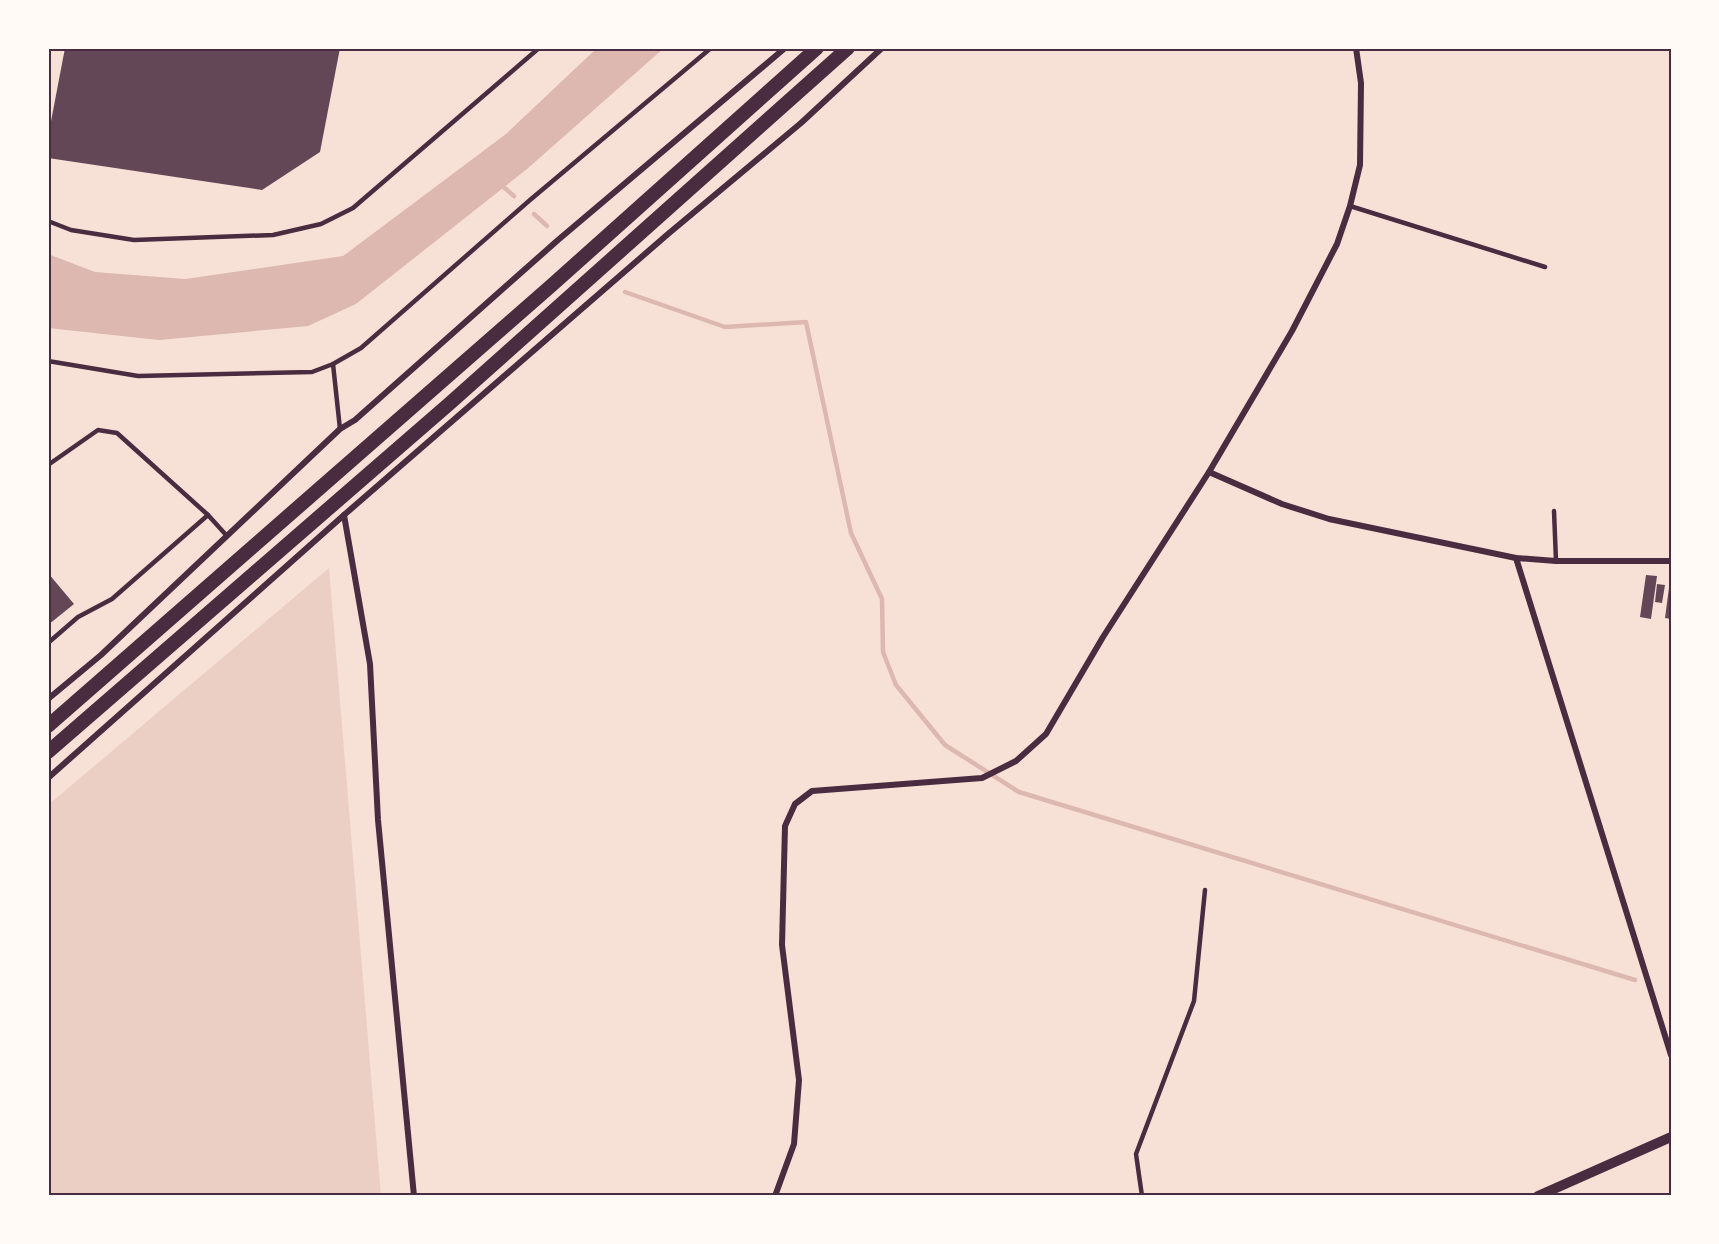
<svg xmlns="http://www.w3.org/2000/svg" width="1719" height="1244" font-family="'Libre Baskerville',serif">
<style>
.green{fill:#ebcfc5}
.water{fill:#dcb8b0}
.lines{fill:none;stroke-linecap:round;stroke-linejoin:round}
.stream{stroke:#dcb8b0;stroke-width:4.5}
.building{fill:#644757}
.service{stroke:#4a2c40;stroke-width:4.5}
.minor{stroke:#4a2c40;stroke-width:6}
.tertiary{stroke:#4a2c40;stroke-width:10}
.trunk{stroke:#4a2c40;stroke-width:14}
.neatline{fill:none;stroke:#4a2c40;stroke-width:2}
</style>
<rect width="100%" height="100%" fill="#f7e1d7"/>
<polygon class="green" points="329,568 381,1196 48,1196 48,805"/>
<polygon class="water" points="597,48 664,48 527,169 356,304 308,326 159,340 48,328 48,254 95,272 185,279 343,256 506,134"/>
<g class="lines">
<g class="stream">
<polyline points="500,184 514,196"/>
<polyline points="534,214 547,226"/>
<polyline points="625,292 725,327 806,322 851,533 882,599 883,652 896,685 945,745 1019,792 1635,980"/>
</g>
</g>
<g class="building">
<polygon points="65,48 340,48 320,152 262,190 48,158 48,137"/>
<polygon points="48,573 74,604 48,625"/>
<polygon points="1646,575 1657,576 1651,619 1640,617"/>
<polygon points="1670,580 1671,581 1671,619 1665,618"/>
<polygon points="1657,584 1665,585 1662,603 1655,602"/>
</g>
<g class="lines">
<g class="service">
<polyline points="1350,206 1545,267"/>
<polyline points="48,221 71,230 134,240 273,235 321,224 353,208 539,48"/>
<polyline points="48,361 138,376 312,372 333,364 361,348 530,200 711,48"/>
<polyline points="333,364 340,429"/>
<polyline points="48,465 98,430 117,433 208,515 227,536"/>
<polyline points="1554,511 1556,561"/>
<polyline points="48,643 78,617 112,599 208,515"/>
<polyline points="1142,1196 1136,1154 1194,1001 1205,890"/>
</g>
<g class="minor">
<polyline points="1209,472 1282,504 1329,519 1516,558 1556,561 1671,561"/>
<polyline points="344,515 370,664 378,820 414,1196"/>
<polyline points="1516,558 1671,1055"/>
<polyline points="48,699 101,655 340,429 355,420 558,240 785,48"/>
<polyline points="48,778 344,515 668,234 801,123 882,48"/>
<polyline points="775,1196 794,1144 799,1080 782,945 785,826 795,804 812,791 982,778 1016,761 1046,734 1103,637 1209,472 1292,331 1337,244 1350,206 1360,165 1361,83 1356,48"/>
</g>
<polyline class="tertiary" points="1538,1196 1671,1137"/>
<g class="trunk">
<polyline points="48,726 552,285 817,48"/>
<polyline points="48,752 449,404 848,48"/>
</g>
</g>
<rect width="1719" height="1244" fill="none" stroke="#fffaf5" stroke-width="99"/>
<rect x="50" y="50" width="1620" height="1144" class="neatline"/>
</svg>
